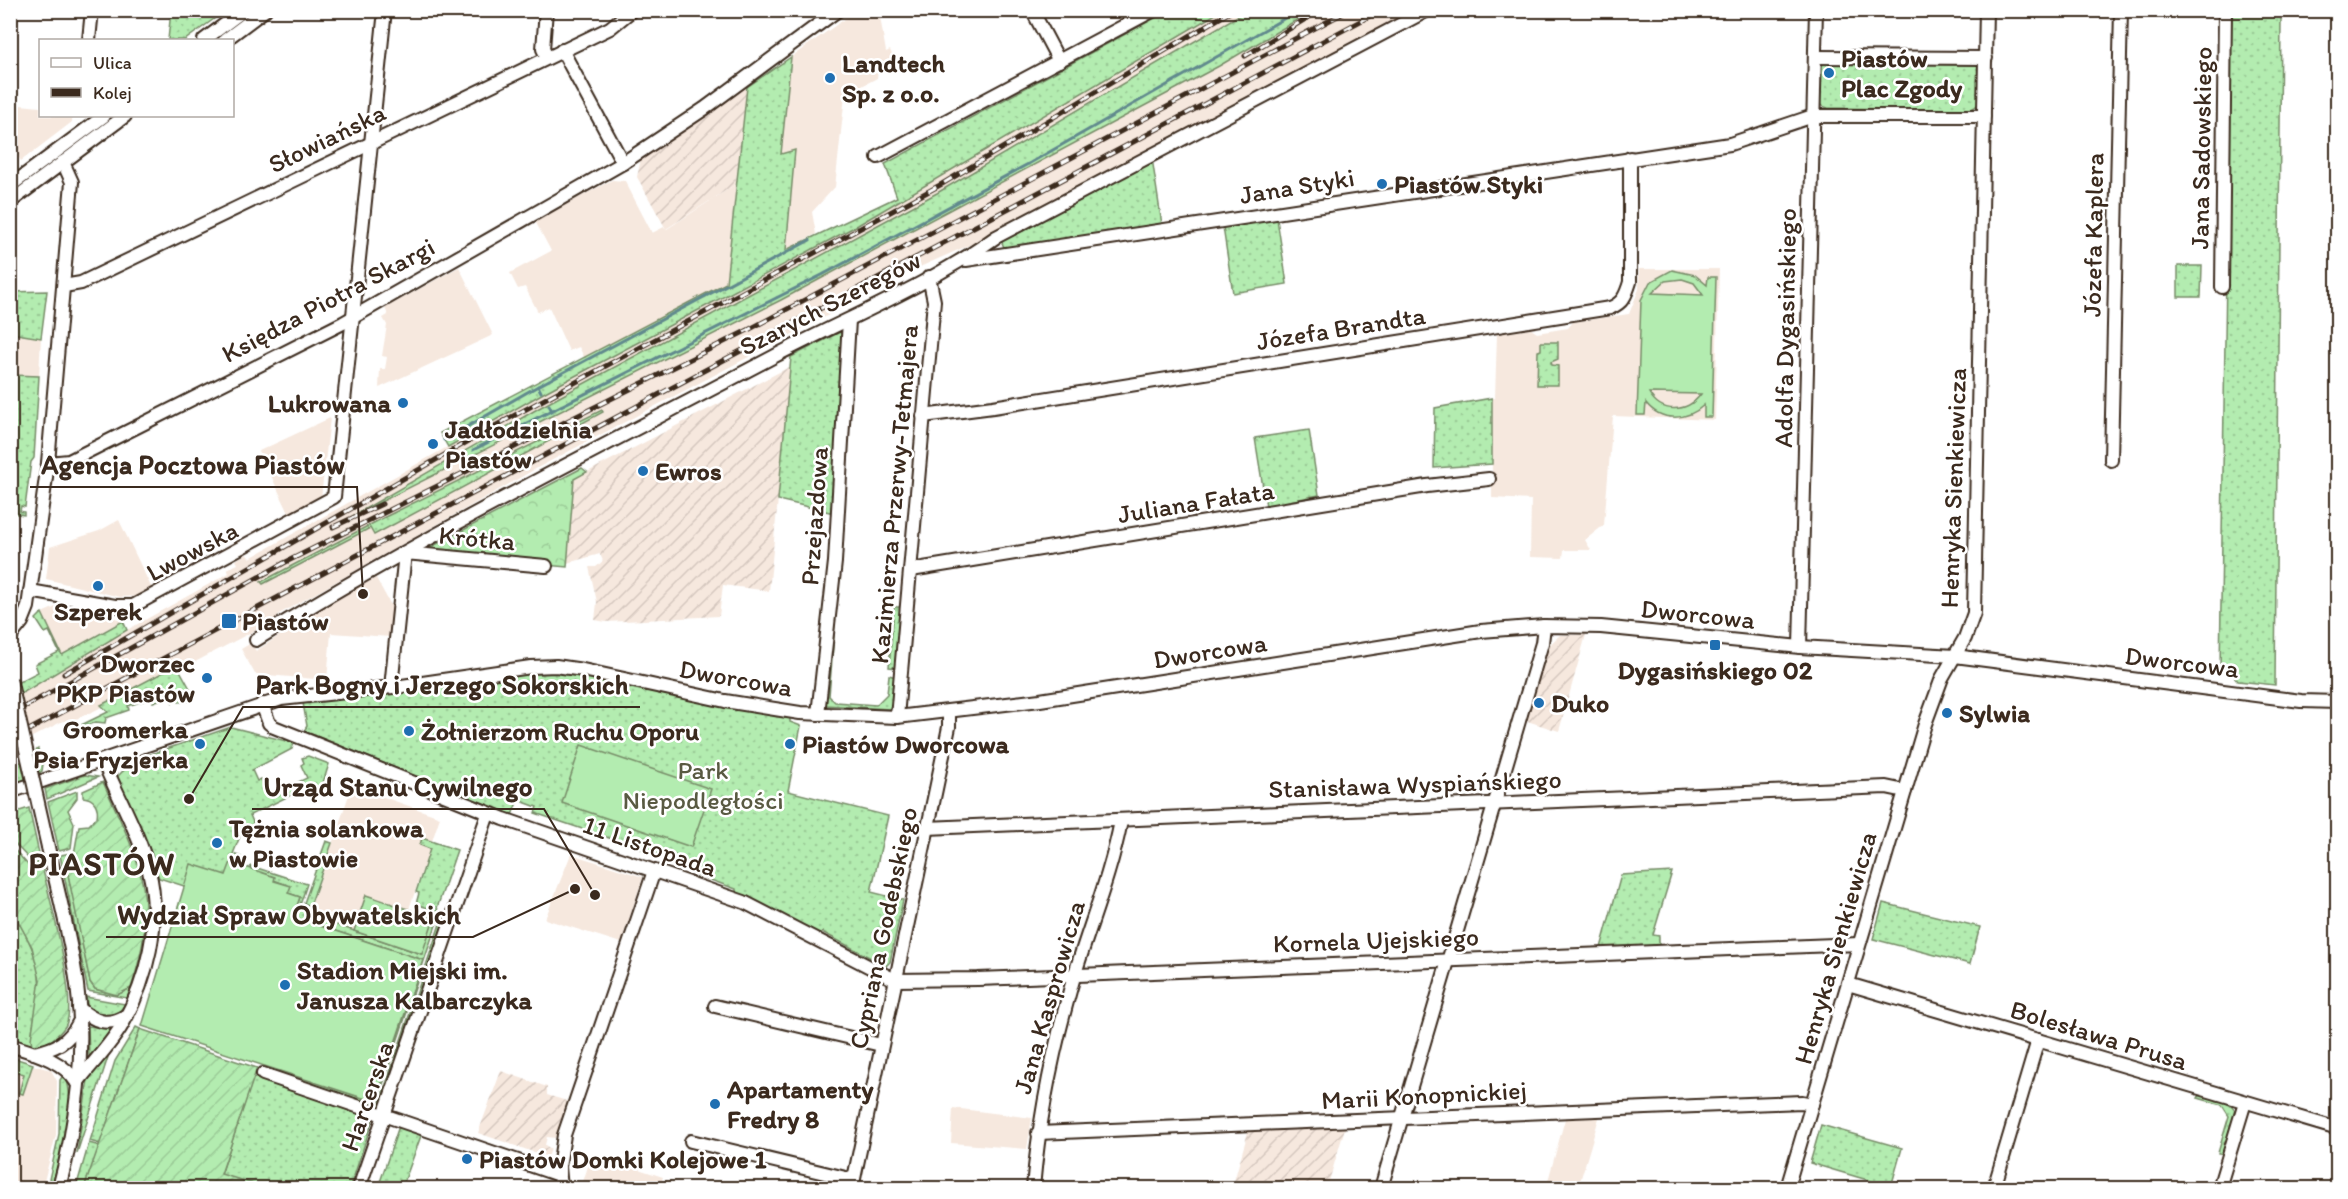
<svg xmlns="http://www.w3.org/2000/svg" width="2348" height="1199" font-family="Itim,sans-serif">
<style>
.built{fill:#f6e8de}
.industrial{fill:url(#industrial-furrows)}
.grass{fill:url(#grass-dots);stroke:#778b67;stroke-width:1.5}
.forest{fill:url(#forest-crowns);stroke:#778b67;stroke-width:1.5}
.garden{fill:url(#garden-furrows);stroke:#778b67;stroke-width:1.5}
.pitch{fill:#b3ecb0;stroke:#778b67;stroke-width:1.5;fill-rule:evenodd}
.lines{fill:none;stroke-linecap:round;stroke-linejoin:round}
.stream{stroke:#61898d;stroke-width:3}
.minor-casing{stroke:#3b2a1e;stroke-width:16}
.minor{stroke:#fff;stroke-width:12}
.rail-casing{stroke:#3b2a1e;stroke-width:5}
.rail{stroke:#fff;stroke-width:3;stroke-dasharray:9;stroke-linecap:butt}
.minor-bridge-casing{stroke:#3b2a1e;stroke-width:16;stroke-linecap:butt}
.minor-bridge{stroke:#fff;stroke-width:12}
.poi-dot{fill:#1f6fb2;stroke:#fff;stroke-width:2}
.labels{text-anchor:middle;dominant-baseline:central;stroke-width:5;stroke-linejoin:round;paint-order:stroke}
.poi-label{font-size:26px;font-weight:bold;fill:#3b2a1e;stroke:#fff;text-anchor:start}
.street-label{font-size:26px;fill:#3b2a1e;stroke:#fff}
.park-label{font-size:26px;fill:#595a42;stroke:#fff}
.district-label{font-size:32px;font-weight:bold;letter-spacing:1.5px;fill:#3b2a1e;stroke:#fff}
.leader{fill:none;stroke:#3b2a1e;stroke-width:2}
.callout-dot{fill:#3b2a1e;stroke:#fff;stroke-width:2}
.callout-label{font-size:27px;text-anchor:middle;font-weight:bold;fill:#3b2a1e;stroke:#fff;stroke-width:5;stroke-linejoin:round;paint-order:stroke}
</style>
<defs>
<pattern id="industrial-furrows" width="10" height="10" patternUnits="userSpaceOnUse" patternTransform="scale(1.5)"><rect width="10" height="10" fill="#f6e8de"/><path d="M-1 1l2-2M0 10L10 0M9 11l2-2" fill="none" stroke="#d4c7be"/></pattern>
<pattern id="grass-dots" width="8" height="8" patternUnits="userSpaceOnUse" patternTransform="scale(1.5)"><rect width="8" height="8" fill="#b3ecb0"/><path d="M2 2h.1M6 6h.1" fill="none" stroke="#9bcb97" stroke-width="1.8" stroke-linecap="round"/></pattern>
<pattern id="forest-crowns" width="20" height="18" patternUnits="userSpaceOnUse" patternTransform="scale(1.5)"><rect width="20" height="18" fill="#b3ecb0"/><path d="M2 6a3 3 0 1 1 6 0M12 15a3 3 0 1 1 6 0" fill="none" stroke="#9bcb97"/></pattern>
<pattern id="garden-furrows" width="10" height="10" patternUnits="userSpaceOnUse" patternTransform="scale(1.5)"><rect width="10" height="10" fill="#b3ecb0"/><path d="M-1 1l2-2M0 10L10 0M9 11l2-2" fill="none" stroke="#9bcb97"/></pattern>
</defs>
<rect width="100%" height="100%" fill="#fff"/>
<filter id="ink" filterUnits="userSpaceOnUse"><feTurbulence type="fractalNoise" baseFrequency=".0167" numOctaves="2"/><feDisplacementMap in="SourceGraphic" scale="12" xChannelSelector="R" yChannelSelector="G"/><feConvolveMatrix kernelMatrix="1 2 1 2 8 2 1 2 1" color-interpolation-filters="sRGB"/></filter>
<g filter="url(#ink)">
<g class="built">
<polygon points="856,11 879,11 886,52 890,50 895,61 878,70 877,78 845,95 835,187 812,212 816,234 785,250 795,151 781,154 791,57"/>
<polygon points="1221,11 1246,11 937,193 539,408 364,509 781,300 1219,66 1312,11 1426,11 992,235 922,266 539,467 279,614 276,619 180,670 177,666 96,710 67,723 63,721 11,748 11,700 127,630 229,573 227,569 238,564 236,560 246,554 250,558 547,391 858,225"/>
<polygon points="20,105 40,107 40,116 72,116 72,122 21,161 11,147 11,115 19,115"/>
<polygon points="612,180 625,181 652,233 664,227 667,229 736,184 726,283 585,359 579,347 569,351 549,307 538,312 525,287 518,289 510,273 551,251 535,221"/>
<polygon points="459,267 493,335 379,388 380,369 385,369 387,357 382,356 387,325 383,318 388,315 385,308"/>
<polygon points="1639,269 1719,269 1715,420 1613,416 1604,525 1585,540 1591,550 1564,550 1563,558 1530,557 1531,500 1492,498 1492,398 1495,398 1497,334 1531,329 1537,333 1568,328 1573,322 1629,314 1639,289"/>
<polygon points="10,333 41,338 39,376 11,375"/>
<polygon points="330,418 321,498 290,515 259,451"/>
<polygon points="119,520 152,589 139,596 120,597 46,579 50,547 99,531"/>
<polygon points="376,578 393,609 391,637 331,633 327,680 255,674 241,649 251,643 256,651 334,600"/>
<polygon points="58,606 67,606 70,611 81,608 83,615 94,610 123,621 61,655 42,613"/>
<polygon points="358,788 440,817 432,841 422,838 420,844 430,848 409,909 434,918 354,931 308,914 351,789 357,791"/>
<polygon points="571,854 643,877 621,943 545,919"/>
<polygon points="10,1059 51,1070 57,1081 56,1135 43,1185 39,1184 37,1188 11,1188"/>
<polygon points="953,1108 1032,1118 1027,1149 951,1143"/>
<polygon points="1599,1118 1578,1188 1546,1188 1565,1119"/>
<polygon points="592,1154 663,1177 659,1188 581,1188"/>
</g>
<g class="industrial">
<polygon points="747,87 736,184 666,229 637,177 641,158"/>
<polygon points="791,366 769,591 723,585 719,616 606,622 595,620 597,602 589,567 596,567 603,561 600,554 567,563 574,479"/>
<polygon points="1560,635 1586,635 1559,731 1527,721 1530,710 1528,707 1545,649"/>
<polygon points="501,1071 547,1087 547,1095 567,1101 555,1138 547,1137 545,1145 551,1149 548,1157 478,1133"/>
<polygon points="1345,1128 1327,1188 1232,1188 1248,1132"/>
</g>
<g class="grass">
<polygon points="171,11 171,10 225,11 185,40 168,40"/>
<polygon points="1168,11 1221,11 858,225 547,391 448,447 440,433 726,283 747,87 791,57 781,154 795,150 786,250 897,197 885,164"/>
<polygon points="1246,11 1312,11 1219,66 781,300 351,517 539,408 937,193"/>
<polygon points="2230,11 2289,11 2281,17 2275,685 2238,681 2230,671 2220,670"/>
<polygon points="1822,61 1979,63 1978,105 1970,110 1828,108 1819,105"/>
<polygon points="1152,158 1162,225 1005,250 1001,240"/>
<polygon points="1277,219 1287,284 1233,293 1223,227"/>
<polygon points="2178,266 2202,266 2201,297 2178,297"/>
<polygon points="47,291 41,338 11,333 11,292"/>
<polygon points="840,332 843,336 834,513 778,500 791,357"/>
<polygon points="1541,342 1558,342 1558,359 1551,362 1552,365 1558,366 1558,385 1537,385 1538,351 1541,350"/>
<polygon points="11,375 39,376 34,458 31,462 25,507 21,506 20,511 24,512 24,515 17,514 10,492"/>
<polygon points="1492,398 1492,464 1434,468 1435,408"/>
<polygon points="602,410 603,412 374,535 370,528 263,584 261,582 383,518"/>
<polygon points="1309,430 1319,495 1266,506 1255,438"/>
<polygon points="840,562 829,696 835,702 876,705 887,694 889,675 896,677 893,702 889,709 825,705"/>
<polygon points="894,607 903,607 897,668 889,667"/>
<polygon points="42,613 62,655 123,621 127,630 11,700 11,686 38,672 35,664 59,652 49,631 45,633 36,619"/>
<polygon points="177,665 193,694 188,697 190,701 179,702 180,695 173,694 172,701 170,696 153,702 151,698 128,706 129,710 106,718 105,723 96,722 65,733 108,712 101,705"/>
<polygon points="543,671 565,672 790,717 790,722 801,726 788,791 888,816 871,892 903,900 890,962 886,966 822,932 820,935 736,894 736,889 688,872 689,865 535,813 537,807 518,800 512,815 304,731 307,726 303,703"/>
<polygon points="231,727 294,743 292,749 252,770 257,781 261,779 269,796 307,778 301,765 304,763 302,758 308,756 329,764 321,789 309,796 305,788 250,815 253,822 250,833 242,831 233,854 241,857 238,873 184,886 159,878 117,777 134,760"/>
<polygon points="38,749 43,764 42,771 35,776 11,784 11,769"/>
<polygon points="422,838 457,850 437,908 440,912 416,904 419,893 416,892 430,849 420,845"/>
<polygon points="326,841 332,843 310,906 304,903"/>
<polygon points="76,852 73,860 66,860 90,982 95,989 117,995 131,988 127,998 88,991 60,855"/>
<polygon points="251,866 307,884 300,905 309,909 308,915 421,954 434,918 438,919 377,1102 382,1105 378,1108 286,1079 279,1070 375,1102 423,960 293,917 300,897 288,893 290,886 274,880 243,888"/>
<polygon points="1672,872 1653,935 1659,936 1659,945 1601,948 1621,875"/>
<polygon points="1883,903 1980,927 1970,964 1873,939"/>
<path d="M10,908c17,26 33,55 29,87 -2,17 -9,33 -7,50l-21,-7z"/>
<polygon points="443,915 447,916 383,1103 380,1102"/>
<polygon points="86,997 125,1004 117,1015 106,1019 88,1009"/>
<polygon points="88,1026 113,1029 90,1058 89,1057"/>
<polygon points="136,1027 140,1029 100,1144 90,1141 115,1061"/>
<polygon points="112,1048 109,1054 77,1153 88,1079"/>
<polygon points="11,1057 33,1064 23,1094 19,1093 24,1074 11,1070"/>
<path d="M64,1074c15,24 -5,87 -13,114l-3,-4 11,-50 1,-54z"/>
<polygon points="253,1077 373,1119 350,1188 267,1188 221,1175"/>
<path d="M2201,1093c47,15 37,18 24,61l-7,-1 11,-37 -7,-11 -24,-7z"/>
<polygon points="1821,1125 1902,1148 1891,1187 1810,1163"/>
<polygon points="399,1126 422,1133 402,1188 378,1188"/>
<polygon points="89,1143 100,1146 84,1188 76,1188"/>
</g>
<polygon class="forest" points="582,468 587,472 574,479 567,567 434,555 430,552 429,548"/>
<g class="garden">
<polygon points="85,775 98,777 47,799 45,789"/>
<path d="M103,782c37,81 58,116 28,206l-14,7 -22,-6 -5,-7 -25,-122h8l6,-34 10,-1 8,-8c2,-11 -3,-19 -14,-20v-6z"/>
<polygon points="77,791 77,798 68,810 74,823 71,848 59,851 48,802"/>
<polygon points="29,808 40,858 30,860 15,844 13,813"/>
<path d="M12,847l16,18 13,-3c8,34 35,131 26,160 -2,8 -10,13 -15,18v4l-20,1 -1,-6 9,-59 -8,-33 -21,-39z"/>
<polygon points="140,1029 257,1068 221,1174 267,1188 84,1188"/>
</g>
<g class="pitch">
<path d="M1672,270l23,5 12,10 1,-8h8l-4,140h-8v-12c-17,16 -43,17 -58,-2l-1,12h-8l4,-115 9,-18zM1682,279l12,4 9,12 -51,-2 13,-12zM1649,393h1l51,1c-14,19 -40,20 -52,-1z"/>
<polygon points="581,745 711,789 691,847 562,803"/>
<polygon points="231,862 275,877 274,881 291,886 288,893 300,897 293,917 423,960 375,1102 142,1026 191,864 226,875"/>
<polygon points="366,895 434,918 422,954 354,931"/>
</g>
<g class="lines">
<g class="stream">
<polyline points="538,386 810,240"/>
<polyline points="549,405 552,411"/>
<polyline points="444,440 538,386 541,392"/>
<polyline points="473,450 822,275 1030,163 1299,10"/>
<polyline points="10,528 12,531"/>
</g>
<g class="minor-casing">
<g id="minor">
<polyline points="546,10 543,49 547,57"/>
<polyline points="1032,10 1059,61"/>
<polyline points="89,40 92,10"/>
<polyline points="204,40 244,10"/>
<polyline points="225,40 265,10"/>
<polyline points="562,50 623,163"/>
<polyline points="1815,57 1986,58"/>
<polyline points="878,157 1154,10"/>
<polyline points="10,186 104,116"/>
<polyline points="10,202 125,116"/>
<polyline points="966,260 1730,144 1813,116 1984,116"/>
<polyline points="64,286 81,283 610,28 632,10"/>
<polyline points="2222,287 2225,10"/>
<path d="M923,416l70,-9 617,-99c13,-5 16,-13 20,-26v-124"/>
<polyline points="2111,460 2121,10"/>
<polyline points="48,463 69,461 343,323 623,163 704,109 838,10"/>
<polyline points="911,570 1427,486 1489,479"/>
<polyline points="30,591 115,606 133,606 334,497 385,10"/>
<polyline points="10,637 22,622 28,607 48,463 72,182 63,162"/>
<path d="M256,640c166,-104 343,-191 517,-283 74,-39 155,-71 223,-120l432,-227"/>
<polyline points="1800,647 1816,10"/>
<polyline points="391,687 405,553 546,566"/>
<polyline points="262,704 269,723 274,727 504,819 744,902 895,980 978,979 1859,944"/>
<polyline points="818,714 835,562 849,320"/>
<polyline points="897,717 934,301 929,277"/>
<polyline points="10,792 281,699 402,686 531,667 556,666 583,670 725,701 800,713 897,717 1040,700 1481,631 1544,626 1601,627 1800,647 1955,656 2301,701 2338,702"/>
<polyline points="927,828 1886,787 1905,791"/>
<path d="M48,847c10,46 23,92 29,138 9,66 -1,140 -18,203"/>
<polyline points="1848,984 2338,1129"/>
<polyline points="715,1006 881,1045"/>
<path d="M79,1008c15,13 28,19 46,8"/>
<path d="M10,1045c25,8 53,15 67,38"/>
<path d="M34,1053c21,-4 35,-11 45,-31"/>
<polyline points="263,1074 559,1175"/>
<path d="M77,1083c14,-19 33,-37 45,-58 25,-45 40,-103 27,-154 -10,-38 -31,-74 -46,-110"/>
<path d="M1038,1133c254,-8 509,-22 764,-31l10,2"/>
<polyline points="691,1141 854,1180"/>
<polyline points="359,1188 488,814"/>
<polyline points="561,1188 559,1167 564,1135 654,871"/>
<polyline points="852,1188 949,727 949,712"/>
<path d="M1033,1188c6,-69 19,-134 38,-201 16,-56 39,-109 50,-166"/>
<polyline points="1381,1188 1542,643 1544,626"/>
<polyline points="1787,1188 1925,724 1942,678 1965,638 1974,613 1986,10"/>
<polyline points="1994,1188 2038,1040"/>
<polyline points="2219,1188 2245,1102"/>
</g>
</g>
<use href="#minor" class="minor"/>
<g class="rail-casing">
<g id="rail">
<polyline points="1245,56 1320,10"/>
<polyline points="333,527 382,504"/>
<polyline points="64,674 493,427 942,184 1233,10"/>
<polyline points="10,715 284,563 748,330 1349,10"/>
<polyline points="10,740 1381,10"/>
</g>
</g>
<use href="#rail" class="rail"/>
<g class="minor-bridge-casing">
<polyline id="minor-bridge" points="10,679 48,847"/>
</g>
<use href="#minor-bridge" class="minor-bridge"/>
</g>
</g>
<g class="poi-dot">
<circle cx="1829" cy="73" r="6"/>
<circle cx="830" cy="78" r="6"/>
<circle cx="1382" cy="184" r="6"/>
<circle cx="403" cy="403" r="6"/>
<circle cx="433" cy="444" r="6"/>
<circle cx="643" cy="471" r="6"/>
<circle cx="98" cy="586" r="6"/>
<rect x="221" y="613" width="16" height="16" rx="3"/>
<rect x="1709" y="639" width="12" height="12" rx="3"/>
<circle cx="207" cy="678" r="6"/>
<circle cx="1539" cy="703" r="6"/>
<circle cx="1947" cy="713" r="6"/>
<circle cx="409" cy="731" r="6"/>
<circle cx="200" cy="744" r="6"/>
<circle cx="790" cy="744" r="6"/>
<circle cx="217" cy="843" r="6"/>
<circle cx="285" cy="985" r="6"/>
<circle cx="715" cy="1104" r="6"/>
<circle cx="467" cy="1159" r="6"/>
</g>
<g class="labels">
<g class="poi-label">
<text x="1841" y="58">Piastów<tspan x="1841" dy="30">Plac Zgody</tspan></text>
<text x="842" y="63">Landtech<tspan x="842" dy="30">Sp. z o.o.</tspan></text>
<text x="1394" y="184">Piastów Styki</text>
<text x="391" y="403" text-anchor="end">Lukrowana</text>
<text x="445" y="429">Jadłodzielnia<tspan x="445" dy="30">Piastów</tspan></text>
<text x="655" y="471">Ewros</text>
<text x="98" y="611" text-anchor="middle">Szperek</text>
<text x="242" y="621">Piastów</text>
<text x="195" y="663" text-anchor="end">Dworzec<tspan x="195" dy="30">PKP Piastów</tspan></text>
<text x="1715" y="670" text-anchor="middle">Dygasińskiego 02</text>
<text x="1551" y="703">Duko</text>
<text x="1959" y="713">Sylwia</text>
<text x="188" y="729" text-anchor="end">Groomerka<tspan x="188" dy="30">Psia Fryzjerka</tspan></text>
<text x="421" y="731">Żołnierzom Ruchu Oporu</text>
<text x="802" y="744">Piastów Dworcowa</text>
<text x="229" y="828">Tężnia solankowa<tspan x="229" dy="30">w Piastowie</tspan></text>
<text x="297" y="970">Stadion Miejski im.<tspan x="297" dy="30">Janusza Kalbarczyka</tspan></text>
<text x="727" y="1089">Apartamenty<tspan x="727" dy="30">Fredry 8</tspan></text>
<text x="479" y="1159">Piastów Domki Kolejowe 1</text>
</g>
<g class="street-label">
<text transform="translate(327 138) rotate(-26)">Słowiańska</text>
<text transform="translate(2201 148) rotate(-89)">Jana Sadowskiego</text>
<text transform="translate(1297 186) rotate(-9)">Jana Styki</text>
<text transform="translate(2093 235) rotate(-89)">Józefa Kaplera</text>
<text transform="translate(328 300) rotate(-28)">Księdza Piotra Skargi</text>
<text transform="translate(830 303) rotate(-27)">Szarych Szeregów</text>
<text transform="translate(1341 328) rotate(-9)">Józefa Brandta</text>
<text transform="translate(1785 328) rotate(-89)">Adolfa Dygasińskiego</text>
<text transform="translate(1953 488) rotate(-88)">Henryka Sienkiewicza</text>
<text transform="translate(894 494) rotate(-85)">Kazimierza Przerwy-Tetmajera</text>
<text transform="translate(1196 502) rotate(-9)">Juliana Fałata</text>
<text transform="translate(814 516) rotate(-86)">Przejazdowa</text>
<text transform="translate(477 538) rotate(5)">Krótka</text>
<text transform="translate(192 551) rotate(-28)">Lwowska</text>
<text transform="translate(1698 614) rotate(6)">Dworcowa</text>
<text transform="translate(1210 651) rotate(-9)">Dworcowa</text>
<text transform="translate(2182 662) rotate(7)">Dworcowa</text>
<text transform="translate(736 678) rotate(10)">Dworcowa</text>
<text transform="translate(1415 784) rotate(-2)">Stanisława Wyspiańskiego</text>
<text transform="translate(650 846) rotate(19)">11 Listopada</text>
<text transform="translate(883 928) rotate(-78)">Cypriana Godebskiego</text>
<text transform="translate(1376 940) rotate(-2)">Kornela Ujejskiego</text>
<text transform="translate(1835 948) rotate(-74)">Henryka Sienkiewicza</text>
<text transform="translate(1049 997) rotate(-74)">Jana Kasprowicza</text>
<text transform="translate(2099 1035) rotate(17)">Bolesława Prusa</text>
<text transform="translate(1424 1095) rotate(-3)">Marii Konopnickiej</text>
<text transform="translate(367 1096) rotate(-71)">Harcerska</text>
</g>
<g class="park-label">
<text x="703" y="770">Park<tspan x="703" dy="30">Niepodległości</tspan></text>
</g>
<g class="district-label">
<text x="102" y="864">PIASTÓW</text>
</g>
</g>
<path class="leader" d="M363 594L357 487H30M189 799L243 707H640M595 895L544 809H252M575 889L473 937H106"/>
<g class="callout-dot">
<circle cx="363" cy="594" r="6"/>
<circle cx="189" cy="799" r="6"/>
<circle cx="595" cy="895" r="6"/>
<circle cx="575" cy="889" r="6"/>
</g>
<g class="callout-label">
<text x="193" y="474">Agencja Pocztowa Piastów</text>
<text x="442" y="694">Park Bogny i Jerzego Sokorskich</text>
<text x="398" y="796">Urząd Stanu Cywilnego</text>
<text x="289" y="924">Wydział Spraw Obywatelskich</text>
</g>
<rect width="2348" height="1199" fill="none" stroke="#fff" stroke-width="36"/>
<rect x="18" y="18" width="2312" height="1163" fill="none" stroke="#3b2a1e" stroke-width="2" filter="url(#ink)"/>
<rect x="39" y="39" width="195" height="78" fill="#ffffff" stroke="#b1aaa5" stroke-width="1.5"/>
<rect x="51" y="58" width="30" height="9" fill="#ffffff" stroke="#b1aaa5" stroke-width="1.5"/>
<text x="93" y="69" font-size="18" fill="#3b2a1e">Ulica</text>
<rect x="51" y="88" width="30" height="9" fill="#3b2a1e" stroke="#b1aaa5" stroke-width="1.5"/>
<text x="93" y="99" font-size="18" fill="#3b2a1e">Kolej</text>
</svg>
